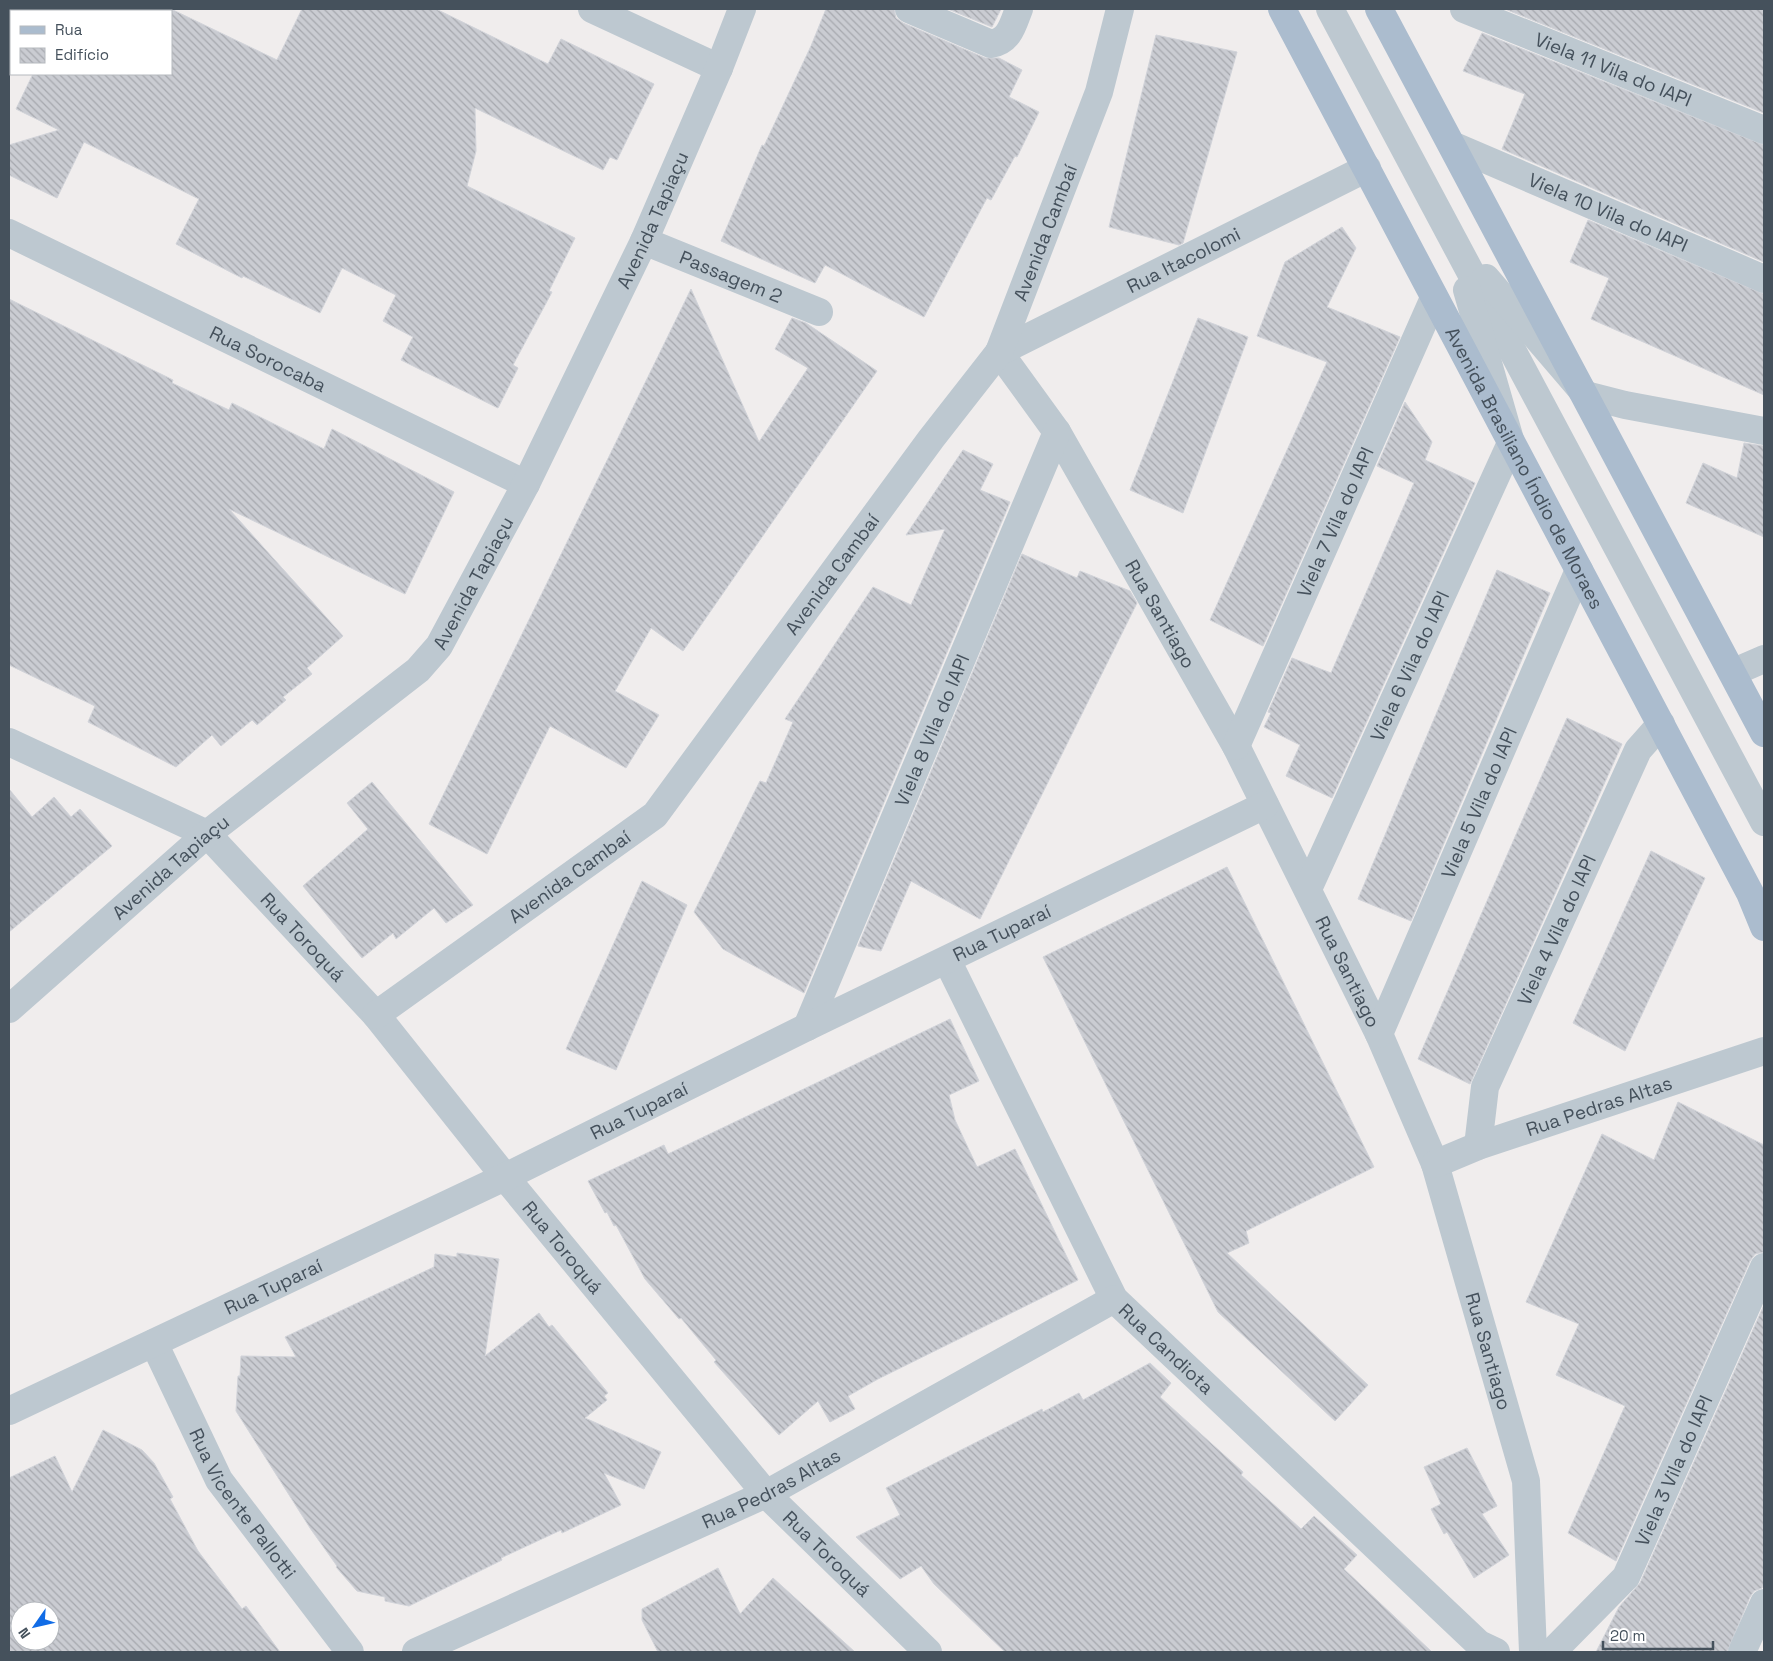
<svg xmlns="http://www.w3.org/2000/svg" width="1773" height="1661" font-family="'Space Grotesk',sans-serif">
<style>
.building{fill:url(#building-back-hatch);stroke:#d1d3d9;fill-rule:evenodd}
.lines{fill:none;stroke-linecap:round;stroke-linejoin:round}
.minor{stroke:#bdc8d0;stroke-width:28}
.major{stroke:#abbcce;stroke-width:28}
.labels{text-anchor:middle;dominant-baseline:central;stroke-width:5;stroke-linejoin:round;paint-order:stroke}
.street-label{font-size:19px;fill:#45515c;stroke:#fff}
</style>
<defs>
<pattern id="building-back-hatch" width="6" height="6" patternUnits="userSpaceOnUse" patternTransform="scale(1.25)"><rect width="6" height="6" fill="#caccd2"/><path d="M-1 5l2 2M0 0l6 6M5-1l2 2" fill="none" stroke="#a6a8ae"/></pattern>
</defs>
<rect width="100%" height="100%" fill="#f0eded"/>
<g class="building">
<polygon points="171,9 277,60 302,9 436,9 548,64 561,39 654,84 617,160 610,157 603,170 475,108 476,151 467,186 575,238 549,291 552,292 513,365 518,368 498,408 401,360 413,337 383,321 396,295 342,268 320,313 243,276 242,278 176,244 199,199 84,142 57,198 9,175 9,145 59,130 16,109 33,74 171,74"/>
<polygon points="826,9 894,9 896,18 903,23 985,58 999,58 1022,70 1009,97 1039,112 1017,157 1015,156 991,200 987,198 924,317 825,265 815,283 721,241 762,145 764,146 811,46"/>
<polygon points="948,9 1001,9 992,27"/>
<polygon points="1505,9 1764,9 1764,113"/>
<polygon points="1482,33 1764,145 1764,262 1502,149 1525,94 1463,71"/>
<polygon points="1156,35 1237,52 1183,243 1179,245 1109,227"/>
<polygon points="1588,220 1764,294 1764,395 1591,319 1609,278 1570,262"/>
<polygon points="1342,227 1356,248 1327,307 1400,337 1263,646 1210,620 1327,362 1257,336 1285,262"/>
<polygon points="691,289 759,442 808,368 775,349 792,318 806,323 877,371 683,651 651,628 615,691 659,715 626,768 550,726 487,854 429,824"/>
<polygon points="9,299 173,380 172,383 229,410 232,403 324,449 332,429 454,492 405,594 229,509 343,636 307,668 312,674 283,697 286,700 257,725 252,720 221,746 212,735 176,767 88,722 95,706 9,665"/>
<polygon points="1198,318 1248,337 1183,513 1130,490"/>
<polygon points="1405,402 1432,442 1425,460 1475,483 1332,798 1286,776 1300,745 1264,727 1271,713 1268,712 1292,658 1331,673 1414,483 1377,466"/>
<polygon points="1744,443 1764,446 1764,537 1686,503 1703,463 1737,478"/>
<polygon points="963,450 993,464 980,490 1010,502 804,993 723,949 694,912 760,781 766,783 793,722 785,719 873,587 911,605 945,529 906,535"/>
<polygon points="1022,554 1077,578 1080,571 1130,591 1137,603 980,919 911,881 881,951 858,946"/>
<polygon points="1497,570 1550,593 1411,921 1358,899"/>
<polygon points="1567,718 1622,744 1470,1084 1418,1059"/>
<polygon points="372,782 473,905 446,923 434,908 396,939 393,933 362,958 303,886 368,829 347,803"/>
<polygon points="9,789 32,817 54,797 71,817 80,809 112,846 9,932"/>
<polygon points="1651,851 1705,878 1625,1051 1573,1023"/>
<polygon points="1227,867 1374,1167 1246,1231 1249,1243 1227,1253 1368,1385 1335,1421 1218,1312 1043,957"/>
<polygon points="642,881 687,905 616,1070 566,1049"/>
<polygon points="950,1019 979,1081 949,1095 955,1120 977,1167 1015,1149 1078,1280 878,1379 848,1396 855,1409 830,1422 818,1401 779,1435 714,1362 716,1360 681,1318 679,1319 645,1279 616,1225 614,1226 607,1212 605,1213 588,1181 664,1145 668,1154"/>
<polygon points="1678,1102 1764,1145 1764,1252 1755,1254 1750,1261 1616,1561 1568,1533 1625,1406 1556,1375 1579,1324 1526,1302 1602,1134 1654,1160"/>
<polygon points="457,1253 499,1259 485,1356 539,1313 549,1327 552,1325 608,1393 604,1396 607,1400 585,1418 661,1452 644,1489 604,1473 621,1505 562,1533 561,1530 501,1558 502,1560 409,1606 385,1601 385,1597 357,1591 336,1567 337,1566 310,1528 236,1411 238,1376 240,1376 241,1356 296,1357 285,1337 434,1267 435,1254 457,1257"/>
<polygon points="1764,1305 1764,1583 1762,1588 1754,1591 1750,1597 1727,1652 1596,1652 1619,1607 1640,1583"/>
<polygon points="1150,1363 1171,1383 1160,1397 1243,1472 1241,1475 1301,1529 1314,1516 1357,1555 1344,1569 1432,1652 1005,1652 934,1584 921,1566 900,1579 856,1537 900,1515 886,1488 1042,1409 1043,1412 1079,1393 1083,1400"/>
<path d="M103,1430l39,20 12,13 19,34 -3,2 28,52 44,58 4,-3 34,46h-271v-174l46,-22 17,36zM20,1611h30v30h-30z"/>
<polygon points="1467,1448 1497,1506 1482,1514 1509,1555 1474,1578 1447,1532 1444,1534 1431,1509 1441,1504 1424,1467"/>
<polygon points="718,1568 740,1614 773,1578 855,1652 658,1652 642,1620 642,1609"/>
</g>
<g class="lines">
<g class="minor">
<polyline points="592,9 719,68"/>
<path d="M909,9l82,35c19,-3 22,-20 28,-35"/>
<polyline points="1330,9 1764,822"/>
<path id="s1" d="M1464,9l300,121"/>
<path id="s2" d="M1452,145l312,134"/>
<path id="s3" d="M9,233l517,251"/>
<path id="s4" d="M644,241l175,71"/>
<polyline points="1486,278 1586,395 1625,405 1764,431"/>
<path id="s5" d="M999,352l58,80 179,314 143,288 56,130 91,317 7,171"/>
<path id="s6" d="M999,352l368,-184"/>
<polyline points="1734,672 1764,659"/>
<path id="s7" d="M9,742l198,92 169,181 129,162 261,317 162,158"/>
<path id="s8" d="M1236,746l198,-448"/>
<path id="s9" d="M1308,889l203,-446 -44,-153"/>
<path id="s10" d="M947,960l167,339 365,345 17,8"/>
<path id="s11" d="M9,1009l198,-175 211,-164 21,-24 87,-162 118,-243 75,-173 23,-59"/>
<path id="s12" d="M376,1015l279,-200 276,-376 68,-87 100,-260 21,-83"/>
<path id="s13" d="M807,1027l250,-595"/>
<path id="s14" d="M1379,1034l200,-464"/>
<path id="s15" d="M1478,1146l7,-59 153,-337 23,-26"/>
<path id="s16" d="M1435,1164l43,-18 286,-95"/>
<path id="s17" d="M154,1343l65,137 131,172"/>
<path id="s18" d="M9,1411l496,-234 302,-150 458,-222"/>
<path id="s19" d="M416,1652l350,-158 348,-195"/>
<path id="s20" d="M1552,1652l74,-75 138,-310"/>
<polyline points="1742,1652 1764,1603"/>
</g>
<g class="major">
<path id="s21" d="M1282,9l468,884 14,34"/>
<polyline points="1379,9 1764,733"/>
</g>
</g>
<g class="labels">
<g class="street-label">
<text stroke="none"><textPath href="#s1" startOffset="161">Viela 11 Vila do IAPI</textPath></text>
<text stroke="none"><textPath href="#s2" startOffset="170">Viela 10 Vila do IAPI</textPath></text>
<text stroke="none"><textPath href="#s11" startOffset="1040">Avenida Tapiaçu</textPath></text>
<text stroke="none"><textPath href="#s12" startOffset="1048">Avenida Cambaí</textPath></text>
<text stroke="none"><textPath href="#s6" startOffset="206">Rua Itacolomi</textPath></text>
<text stroke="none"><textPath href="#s4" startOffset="94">Passagem 2</textPath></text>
<text stroke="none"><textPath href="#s3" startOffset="288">Rua Sorocaba</textPath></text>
<text stroke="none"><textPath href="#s21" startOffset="519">Avenida Brasiliano Índio de Moraes</textPath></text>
<text stroke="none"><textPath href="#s8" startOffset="245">Viela 7 Vila do IAPI</textPath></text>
<text stroke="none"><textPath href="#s12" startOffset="642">Avenida Cambaí</textPath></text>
<text stroke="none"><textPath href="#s11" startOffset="635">Avenida Tapiaçu</textPath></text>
<text stroke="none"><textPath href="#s5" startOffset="308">Rua Santiago</textPath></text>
<text stroke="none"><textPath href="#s9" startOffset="245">Viela 6 Vila do IAPI</textPath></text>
<text stroke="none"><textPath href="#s13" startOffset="322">Viela 8 Vila do IAPI</textPath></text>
<text stroke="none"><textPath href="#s14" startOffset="252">Viela 5 Vila do IAPI</textPath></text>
<text stroke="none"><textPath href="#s11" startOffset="215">Avenida Tapiaçu</textPath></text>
<text stroke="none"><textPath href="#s12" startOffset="238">Avenida Cambaí</textPath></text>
<text stroke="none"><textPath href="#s15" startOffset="232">Viela 4 Vila do IAPI</textPath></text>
<text stroke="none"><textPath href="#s18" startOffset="1102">Rua Tuparaí</textPath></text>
<text stroke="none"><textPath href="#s7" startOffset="359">Rua Toroquá</textPath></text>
<text stroke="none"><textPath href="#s5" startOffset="712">Rua Santiago</textPath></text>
<text stroke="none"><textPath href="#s16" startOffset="174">Rua Pedras Altas</textPath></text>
<text stroke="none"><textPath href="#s18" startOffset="698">Rua Tuparaí</textPath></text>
<text stroke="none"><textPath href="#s7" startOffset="764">Rua Toroquá</textPath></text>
<text stroke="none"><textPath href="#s18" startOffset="292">Rua Tuparaí</textPath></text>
<text stroke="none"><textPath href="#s10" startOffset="450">Rua Candiota</textPath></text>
<text stroke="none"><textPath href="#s5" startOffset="1118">Rua Santiago</textPath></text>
<text stroke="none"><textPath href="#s20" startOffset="222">Viela 3 Vila do IAPI</textPath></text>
<text stroke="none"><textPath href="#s19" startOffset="391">Rua Pedras Altas</textPath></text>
<text stroke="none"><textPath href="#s17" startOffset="184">Rua Vicente Pallotti</textPath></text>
<text stroke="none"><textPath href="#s7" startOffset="1169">Rua Toroquá</textPath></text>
</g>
</g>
<rect width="1773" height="1661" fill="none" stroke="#45515c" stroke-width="20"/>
<rect x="10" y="10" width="162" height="65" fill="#ffffff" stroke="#b5b9be"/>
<rect x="20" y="26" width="25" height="8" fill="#abbcce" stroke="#b5b9be"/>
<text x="55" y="35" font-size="15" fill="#45515c">Rua</text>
<rect x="20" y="48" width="25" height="15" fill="url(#building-back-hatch)" stroke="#b5b9be"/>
<text x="55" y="60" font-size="15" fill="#45515c">Edifício</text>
<g transform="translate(35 1626) rotate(236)"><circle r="24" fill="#ffffff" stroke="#b5b9be"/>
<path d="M0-4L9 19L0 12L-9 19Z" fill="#116ce6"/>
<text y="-8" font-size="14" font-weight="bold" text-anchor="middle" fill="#45515c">N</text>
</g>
<path d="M1603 1641v8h110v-8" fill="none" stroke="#45515c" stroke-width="2.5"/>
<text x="1610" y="1641" font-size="15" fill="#45515c" stroke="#ffffff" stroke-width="4" paint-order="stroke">20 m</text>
</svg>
